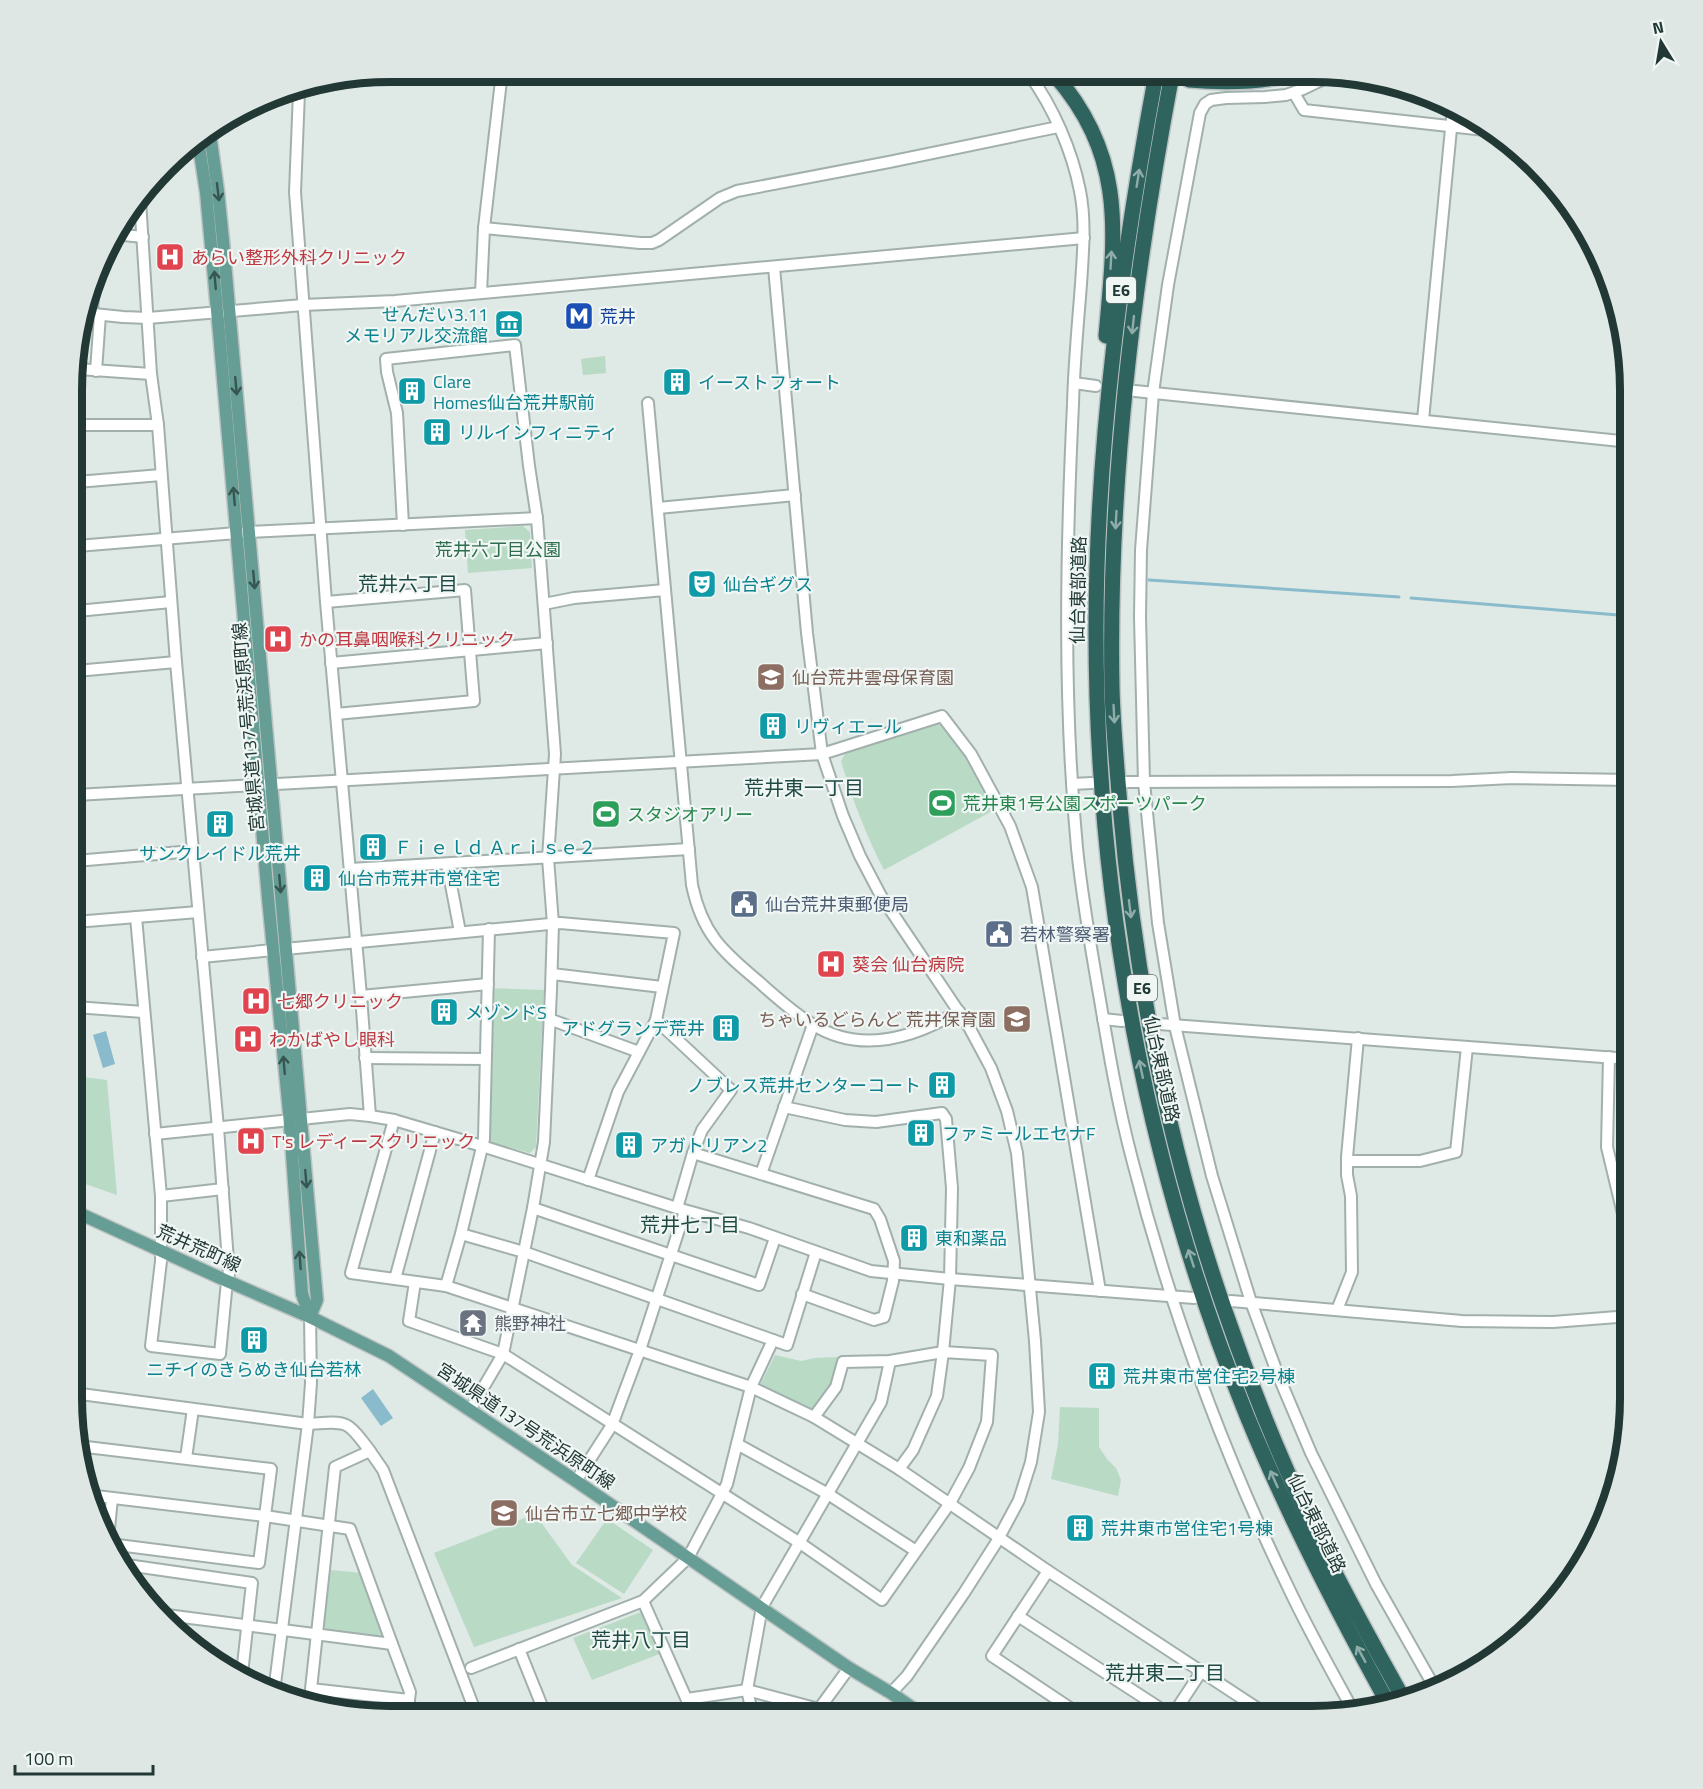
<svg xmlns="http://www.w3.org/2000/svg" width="1703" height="1789" font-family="'Titillium Web','Noto Sans JP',sans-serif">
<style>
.green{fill:#b9dac5}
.water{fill:#89bbcc}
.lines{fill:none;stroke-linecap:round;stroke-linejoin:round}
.stream{stroke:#89bbcc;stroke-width:3}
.minor-casing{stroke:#a2b0ad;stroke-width:14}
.major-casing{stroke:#bcc3c2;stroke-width:15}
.highway-casing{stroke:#bcc3c2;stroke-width:18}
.minor{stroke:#fff;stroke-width:10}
.major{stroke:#669d94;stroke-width:12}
.highway{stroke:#2f635e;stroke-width:15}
.oneway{stroke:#8faca9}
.oneway2{stroke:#365652}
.labels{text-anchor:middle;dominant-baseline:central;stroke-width:4.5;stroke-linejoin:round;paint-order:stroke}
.shield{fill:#eff6f4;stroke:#5f716e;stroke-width:1.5}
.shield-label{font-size:16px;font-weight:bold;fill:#213835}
.health-label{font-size:18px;fill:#be3a42;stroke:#eff6f4;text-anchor:start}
.culture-label{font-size:18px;fill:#0d838f;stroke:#eff6f4;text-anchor:start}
.transit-label{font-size:18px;fill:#164399;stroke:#eff6f4;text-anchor:start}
.park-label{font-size:18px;fill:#2e6d4d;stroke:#eff6f4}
.street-label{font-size:18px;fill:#213835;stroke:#eff6f4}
.education-label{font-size:18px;fill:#785e54;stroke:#eff6f4;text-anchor:start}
.leisure-label{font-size:18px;fill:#27864d;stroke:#eff6f4;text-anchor:start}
.service-label{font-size:18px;fill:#4e5e75;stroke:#eff6f4;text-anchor:start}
.worship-label{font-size:18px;fill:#5b616d;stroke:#eff6f4;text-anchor:start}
.neighbourhood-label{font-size:20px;fill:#1f4943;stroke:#eff6f4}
.rim{fill:none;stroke:#213835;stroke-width:8}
</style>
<rect width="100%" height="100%" fill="#dfe9e6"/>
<g class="green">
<polygon points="605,356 606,373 583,375 581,359"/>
<polygon points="523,526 530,532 532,568 468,573 465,530"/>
<path d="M934,722c19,4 51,69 62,87l-112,61c-18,-35 -32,-71 -43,-109l4,-7 28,-11z"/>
<polygon points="488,988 544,990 536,1147 530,1153 490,1142 487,1138"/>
<polygon points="74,1076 107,1080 117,1195 74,1180"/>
<polygon points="775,1355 801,1361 815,1358 839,1357 833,1382 816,1408 807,1410 762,1389 761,1383"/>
<polygon points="1060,1407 1099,1408 1099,1447 1107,1459 1116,1468 1121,1480 1118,1496 1051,1479 1058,1444"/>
<polygon points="89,1499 101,1501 104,1506 102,1527"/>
<polygon points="535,1514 572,1565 622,1598 474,1647 434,1553"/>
<polygon points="607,1519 653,1550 624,1594 576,1563"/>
<polygon points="331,1570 362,1573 386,1633 383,1637 327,1631 323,1625"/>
<polygon points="641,1612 662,1653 592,1680 573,1638"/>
</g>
<g class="water">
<polygon points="106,1031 115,1064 103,1068 93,1035"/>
<polygon points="373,1389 393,1418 381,1426 361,1398"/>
</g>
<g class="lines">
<g class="stream">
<polyline points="1149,580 1399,597"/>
<polyline points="1411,598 1630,616"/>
</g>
<g class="minor-casing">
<g id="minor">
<path d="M1029,74c24,33 43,76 51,117 6,30 3,62 1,93 -3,40 -7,80 -8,120 -7,148 -10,296 4,444 5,50 14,101 23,152 9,53 18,106 32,159 38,149 91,294 158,432 20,42 42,81 64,121"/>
<polyline points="1332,75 1303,89 1286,95 1265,97 1226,98 1211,100 1205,104 1200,113 1168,285 1153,393 1141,550 1140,617 1144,782 1158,923 1175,1026 1212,1176 1251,1302 1278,1375 1311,1453 1376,1584 1436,1690"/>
<polyline points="299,92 295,192 326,602 361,996 370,1116"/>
<polyline points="1294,93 1304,110 1494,131"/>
<polyline points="276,96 394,72"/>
<polyline points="484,228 640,243 652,243 659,240 720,198 737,191 889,162 1058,127"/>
<polyline points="114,234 143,237"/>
<polyline points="774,267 807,633 822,754 843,816 860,856 881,896 969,1027 991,1068 1007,1111 1017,1153 1035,1341 1039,1412 1031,1462 1019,1500 996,1543 964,1593 907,1676 891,1693"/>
<polyline points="481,293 484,228 502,72"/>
<polyline points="84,313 123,317 148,318 303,305 395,301 1084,238"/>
<polyline points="92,314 93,289"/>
<polyline points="78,369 151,374"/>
<polyline points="96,371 100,315"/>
<polyline points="1074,383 1096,386"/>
<polyline points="1135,391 1630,442"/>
<path d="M648,403l44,482c10,48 30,66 66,96 17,15 34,31 54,43 49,31 102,14 147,-13"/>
<polyline points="1423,420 1453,108"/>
<polyline points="78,425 158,425"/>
<polyline points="77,482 161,475"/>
<polyline points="658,508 795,495"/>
<polyline points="403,525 397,413 387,372 386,359 515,345 529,466 537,518 555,754 548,858 553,924 551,990 544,1142 533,1208 503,1354 470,1410"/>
<polyline points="77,546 249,532 537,518"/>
<polyline points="326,602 465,590 474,701 336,714"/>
<polyline points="544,604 574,598 665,590"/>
<polyline points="77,611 171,602"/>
<polyline points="331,663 547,643"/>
<polyline points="76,671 176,662"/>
<polyline points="1126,782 1452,781 1512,778 1630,780"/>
<polyline points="1072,784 1092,783"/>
<polyline points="76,795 822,754 942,716 971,754 1010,826 1032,887 1100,1291"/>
<polyline points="75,861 193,851"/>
<polyline points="447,864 460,932"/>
<polyline points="350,869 689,849"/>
<polyline points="136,917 161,1196 161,1261 151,1346 220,1354 227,1281 229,1274 218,1128 176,662 158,425 151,374 140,200"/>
<polyline points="75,922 198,912"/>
<polyline points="285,949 560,923 674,933 656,1020 618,1092 588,1180"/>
<polyline points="202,957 273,950"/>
<polyline points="552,974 662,987"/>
<polyline points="361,996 488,984"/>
<polyline points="75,1007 143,1012"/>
<polyline points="549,1019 639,1052"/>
<polyline points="1103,1019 1122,1021"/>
<polyline points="656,1020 731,1090 702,1130 693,1153 677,1208"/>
<polyline points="1159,1024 1630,1059"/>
<polyline points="1609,1057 1607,1147 1630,1243"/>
<polyline points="365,1058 485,1059"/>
<polyline points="784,1107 845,1120 876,1122 942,1113 946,1119 952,1188 950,1279 943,1352 890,1361 843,1362 836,1387 814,1417"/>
<polyline points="394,1120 351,1273 446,1286 751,1387 814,1417 899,1469 1048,1571 1269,1716"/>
<polyline points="155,1134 350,1114 370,1116 394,1120 482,1146 677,1208 749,1228 871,1271 950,1279 1194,1298"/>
<polyline points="693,1153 874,1209 880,1219 894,1261 893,1281 884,1317 874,1320 802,1294"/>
<polyline points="1347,1161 1420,1161 1456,1152 1467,1047"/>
<polyline points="761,1174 813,1025"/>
<polyline points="161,1196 223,1189"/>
<polyline points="533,1208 759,1285 775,1238"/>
<polyline points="461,1234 524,1252 787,1345 816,1252"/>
<polyline points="395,1279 435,1132"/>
<polyline points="415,1282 409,1321 503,1354 800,1543 882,1600 950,1503 969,1468 987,1422 992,1355 943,1352 937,1396 913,1450 899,1469"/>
<polyline points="446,1286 461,1234 484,1139 489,929"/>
<polyline points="1231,1301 1462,1321 1553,1322 1630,1316"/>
<polyline points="1337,1310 1352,1272 1351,1196 1347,1175 1347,1157 1358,1038"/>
<path d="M73,1393l235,31c11,0 27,-4 38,1 10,4 30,35 37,45l94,246"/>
<polyline points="737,1444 828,1494 916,1551"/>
<polyline points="78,1446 271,1469 259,1563 110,1544"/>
<polyline points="370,1451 335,1467 311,1689 409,1700 408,1716"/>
<polyline points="186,1458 193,1409"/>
<polyline points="576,1481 612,1425 640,1350 685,1211"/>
<polyline points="88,1495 265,1516 350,1529 392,1644"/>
<polyline points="108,1539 112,1498"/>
<polyline points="120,1564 252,1583 242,1674 228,1672"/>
<polyline points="1048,1571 992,1656 1082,1716"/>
<polyline points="643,1601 694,1716"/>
<polyline points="159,1614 392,1644 410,1692 409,1700"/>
<polyline points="1018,1616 1172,1716"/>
<polyline points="519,1649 546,1716"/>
<polyline points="471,1668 643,1601 688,1558 727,1484 751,1387 773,1340"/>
<polyline points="274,1692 308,1424 311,1383 310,1317"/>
<polyline points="687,1699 747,1690 819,1709"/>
<polyline points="753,1716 747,1690 762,1607 881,1402 890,1361"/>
<polyline points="822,1716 819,1709 849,1668"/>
<polyline points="1172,1716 1201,1672"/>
</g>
</g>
<g class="major-casing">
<g id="major">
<polyline points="210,134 218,191 223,240 317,1300 310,1317"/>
<polyline points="198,140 206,192 219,332 268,898 289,1112 302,1294 310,1317"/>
<polyline points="74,1211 227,1281 310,1317 389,1356 576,1481 849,1668 891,1693 924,1716"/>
</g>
</g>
<g class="highway-casing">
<g id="highway">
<path d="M1054,74c73,83 61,160 52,262"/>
<path d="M1156,74c-34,183 -60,370 -60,556 0,269 50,537 151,786 41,100 90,195 142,289"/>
<path d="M1172,74c-38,202 -64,408 -60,614 1,40 5,79 8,118 15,172 48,342 105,505 28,82 62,164 100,242 25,51 53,100 80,149"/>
<path d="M1189,80c34,3 67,3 100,-5"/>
</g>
</g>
<use href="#minor" class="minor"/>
<use href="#major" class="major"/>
<use href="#highway" class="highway"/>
</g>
<defs><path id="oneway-shaft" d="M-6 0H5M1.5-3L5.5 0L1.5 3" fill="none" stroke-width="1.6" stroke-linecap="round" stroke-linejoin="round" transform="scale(1.5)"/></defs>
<g class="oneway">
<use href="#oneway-shaft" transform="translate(1138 178) rotate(-81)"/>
<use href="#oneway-shaft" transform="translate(1111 260) rotate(-87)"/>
<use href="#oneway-shaft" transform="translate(1133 325) rotate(96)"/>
<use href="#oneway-shaft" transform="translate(1116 520) rotate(93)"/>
<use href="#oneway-shaft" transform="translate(1114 714) rotate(87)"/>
<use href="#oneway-shaft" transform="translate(1130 909) rotate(83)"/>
<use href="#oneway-shaft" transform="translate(1141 1069) rotate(-102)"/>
<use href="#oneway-shaft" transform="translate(1191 1258) rotate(-108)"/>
<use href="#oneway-shaft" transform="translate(1274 1479) rotate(-114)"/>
<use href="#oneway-shaft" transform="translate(1361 1654) rotate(-119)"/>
</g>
<g class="oneway2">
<use href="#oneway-shaft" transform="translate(218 192) rotate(83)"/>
<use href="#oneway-shaft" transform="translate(215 280) rotate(-95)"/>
<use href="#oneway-shaft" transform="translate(236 386) rotate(85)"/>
<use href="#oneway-shaft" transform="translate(234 496) rotate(-95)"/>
<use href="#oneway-shaft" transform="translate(254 580) rotate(85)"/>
<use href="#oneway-shaft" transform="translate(280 884) rotate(85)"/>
<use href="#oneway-shaft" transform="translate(284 1065) rotate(-95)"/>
<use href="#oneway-shaft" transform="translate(306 1179) rotate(85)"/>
<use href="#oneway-shaft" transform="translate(300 1260) rotate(-94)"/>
</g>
<defs>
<g id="hospital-square" transform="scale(1.5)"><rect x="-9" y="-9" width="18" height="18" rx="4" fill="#e0444e" stroke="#eff6f4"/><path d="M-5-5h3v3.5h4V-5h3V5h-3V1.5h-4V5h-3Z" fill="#fff"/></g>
<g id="metro-square" transform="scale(1.5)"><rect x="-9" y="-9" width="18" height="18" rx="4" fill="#1a4fb4" stroke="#eff6f4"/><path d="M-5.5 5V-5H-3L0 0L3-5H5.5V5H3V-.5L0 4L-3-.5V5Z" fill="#fff"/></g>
<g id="museum-square" transform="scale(1.5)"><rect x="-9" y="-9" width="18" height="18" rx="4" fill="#0f9aa8" stroke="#eff6f4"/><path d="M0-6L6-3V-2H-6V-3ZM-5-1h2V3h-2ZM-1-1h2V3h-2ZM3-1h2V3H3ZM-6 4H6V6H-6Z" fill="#fff"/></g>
<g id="building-square" transform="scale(1.5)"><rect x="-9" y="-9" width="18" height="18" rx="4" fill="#0f9aa8" stroke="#eff6f4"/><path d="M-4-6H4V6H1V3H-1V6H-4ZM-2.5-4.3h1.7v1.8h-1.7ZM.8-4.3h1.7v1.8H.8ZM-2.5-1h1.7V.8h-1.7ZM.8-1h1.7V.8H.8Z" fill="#fff"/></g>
<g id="theatre-square" transform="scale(1.5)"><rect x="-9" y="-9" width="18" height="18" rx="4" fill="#0f9aa8" stroke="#eff6f4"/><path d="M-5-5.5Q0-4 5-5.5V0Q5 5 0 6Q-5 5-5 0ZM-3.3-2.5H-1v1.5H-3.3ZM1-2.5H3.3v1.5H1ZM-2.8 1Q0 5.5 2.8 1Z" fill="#fff"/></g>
<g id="school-square" transform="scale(1.5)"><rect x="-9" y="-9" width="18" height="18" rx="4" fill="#8d6e63" stroke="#eff6f4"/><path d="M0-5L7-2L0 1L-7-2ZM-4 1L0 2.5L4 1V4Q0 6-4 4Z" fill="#fff"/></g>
<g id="stadium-square" transform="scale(1.5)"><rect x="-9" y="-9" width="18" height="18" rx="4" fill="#2e9e5b" stroke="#eff6f4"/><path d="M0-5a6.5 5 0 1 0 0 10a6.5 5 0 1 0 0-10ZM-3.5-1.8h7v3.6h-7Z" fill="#fff"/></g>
<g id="civic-square" transform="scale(1.5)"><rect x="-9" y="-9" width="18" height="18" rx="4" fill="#5c6f8a" stroke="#eff6f4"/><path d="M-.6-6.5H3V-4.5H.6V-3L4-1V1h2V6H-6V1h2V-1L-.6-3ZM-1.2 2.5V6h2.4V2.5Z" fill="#fff"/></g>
<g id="temple-square" transform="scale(1.5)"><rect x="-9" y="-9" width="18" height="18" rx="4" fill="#6b7280" stroke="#eff6f4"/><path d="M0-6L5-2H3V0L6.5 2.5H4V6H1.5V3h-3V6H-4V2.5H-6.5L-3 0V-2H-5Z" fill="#fff"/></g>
</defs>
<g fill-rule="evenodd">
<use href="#hospital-square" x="170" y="257"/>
<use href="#metro-square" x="579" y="316"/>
<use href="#museum-square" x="509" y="324"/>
<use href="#building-square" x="677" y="382"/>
<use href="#building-square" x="412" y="391"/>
<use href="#building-square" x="437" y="432"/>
<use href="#theatre-square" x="702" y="584"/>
<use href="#hospital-square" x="278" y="639"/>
<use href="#school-square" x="771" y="677"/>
<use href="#building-square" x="773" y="726"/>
<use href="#stadium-square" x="942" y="803"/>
<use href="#stadium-square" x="606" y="814"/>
<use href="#building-square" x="220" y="824"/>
<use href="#building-square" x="373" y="847"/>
<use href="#building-square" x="317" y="878"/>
<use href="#civic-square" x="744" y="904"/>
<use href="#civic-square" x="999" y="934"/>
<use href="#hospital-square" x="831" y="964"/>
<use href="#hospital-square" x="256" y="1001"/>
<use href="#building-square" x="444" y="1012"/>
<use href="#school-square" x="1017" y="1019"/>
<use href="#building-square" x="726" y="1028"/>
<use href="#hospital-square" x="248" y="1039"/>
<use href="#building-square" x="942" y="1085"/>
<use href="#building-square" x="921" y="1133"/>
<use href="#hospital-square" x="251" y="1141"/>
<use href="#building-square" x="629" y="1145"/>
<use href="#building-square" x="914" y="1238"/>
<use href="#temple-square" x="473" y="1323"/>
<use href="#building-square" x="254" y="1340"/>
<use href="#building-square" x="1102" y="1376"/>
<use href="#school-square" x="504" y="1513"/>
<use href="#building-square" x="1080" y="1528"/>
</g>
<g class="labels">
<g class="shield">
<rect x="1106" y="277" width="30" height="26" rx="4.5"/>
<rect x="1127" y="975" width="30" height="26" rx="4.5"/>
</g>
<g class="shield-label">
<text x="1121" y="290">E6</text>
<text x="1142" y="988">E6</text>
</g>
<g class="health-label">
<text x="191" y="257">あらい整形外科クリニック</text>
<text x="299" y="639">かの耳鼻咽喉科クリニック</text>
<text x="852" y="964">葵会 仙台病院</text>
<text x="277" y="1001">七郷クリニック</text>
<text x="269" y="1039">わかばやし眼科</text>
<text x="272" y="1141">T's レディースクリニック</text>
</g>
<g class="culture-label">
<text x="488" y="314" text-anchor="end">せんだい3.11<tspan x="488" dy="21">メモリアル交流館</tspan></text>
<text x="433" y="381">Clare<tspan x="433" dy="21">Homes仙台荒井駅前</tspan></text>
<text x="698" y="382">イーストフォート</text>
<text x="458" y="432">リルインフィニティ</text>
<text x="723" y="584">仙台ギグス</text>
<text x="794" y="726">リヴィエール</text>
<text x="394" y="847">Ｆｉｅｌｄ Ａｒｉｓｅ２</text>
<text x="220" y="853" text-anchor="middle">サンクレイドル荒井</text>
<text x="338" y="878">仙台市荒井市営住宅</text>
<text x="465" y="1012">メゾンドS</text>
<text x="705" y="1028" text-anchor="end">アドグランデ荒井</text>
<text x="921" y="1085" text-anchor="end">ノブレス荒井センターコート</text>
<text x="942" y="1133">ファミールエセナF</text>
<text x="650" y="1145">アガトリアン2</text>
<text x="935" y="1238">東和薬品</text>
<text x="254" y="1369" text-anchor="middle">ニチイのきらめき仙台若林</text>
<text x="1123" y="1376">荒井東市営住宅2号棟</text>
<text x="1101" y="1528">荒井東市営住宅1号棟</text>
</g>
<g class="transit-label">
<text x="600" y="316">荒井</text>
</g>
<g class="park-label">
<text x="498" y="549">荒井六丁目公園</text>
</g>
<g class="street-label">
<text transform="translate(1078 590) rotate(-89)">仙台東部道路</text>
<text transform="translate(248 727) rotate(-95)">宮城県道137号荒浜原町線</text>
<text transform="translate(1162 1069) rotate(78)">仙台東部道路</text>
<text transform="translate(199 1248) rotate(24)">荒井荒町線</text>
<text transform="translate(526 1426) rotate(34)">宮城県道137号荒浜原町線</text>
<text transform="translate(1317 1523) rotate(64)">仙台東部道路</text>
</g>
<g class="education-label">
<text x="792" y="677">仙台荒井雲母保育園</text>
<text x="996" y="1019" text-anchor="end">ちゃいるどらんど 荒井保育園</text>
<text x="525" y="1513">仙台市立七郷中学校</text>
</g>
<g class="leisure-label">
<text x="963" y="803">荒井東1号公園スポーツパーク</text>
<text x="627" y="814">スタジオアリー</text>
</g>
<g class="service-label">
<text x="765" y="904">仙台荒井東郵便局</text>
<text x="1020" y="934">若林警察署</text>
</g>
<g class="worship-label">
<text x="494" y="1323">熊野神社</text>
</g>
<g class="neighbourhood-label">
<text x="408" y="583">荒井六丁目</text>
<text x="804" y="787">荒井東一丁目</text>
<text x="690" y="1224">荒井七丁目</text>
<text x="641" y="1639">荒井八丁目</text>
<text x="1165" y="1672">荒井東二丁目</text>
</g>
</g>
<path d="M0 0H1703V1789H0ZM390 82H1312A308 308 0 0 1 1620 390V1398A308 308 0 0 1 1312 1706H390A308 308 0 0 1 82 1398V390A308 308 0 0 1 390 82Z" fill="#dfe7e5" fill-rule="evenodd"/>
<path class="rim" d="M390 82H1312A308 308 0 0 1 1620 390V1398A308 308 0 0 1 1312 1706H390A308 308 0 0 1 82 1398V390A308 308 0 0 1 390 82Z"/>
<g transform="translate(1661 42) rotate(349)" stroke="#eff6f4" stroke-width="4.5" paint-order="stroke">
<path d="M0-4.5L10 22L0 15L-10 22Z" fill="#213835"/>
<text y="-9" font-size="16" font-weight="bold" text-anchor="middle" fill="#213835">N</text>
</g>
<path d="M15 1765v9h138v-9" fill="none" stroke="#213835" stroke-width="3"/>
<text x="24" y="1765" font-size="18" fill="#213835" stroke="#eff6f4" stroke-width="4.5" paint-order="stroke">100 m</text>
</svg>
